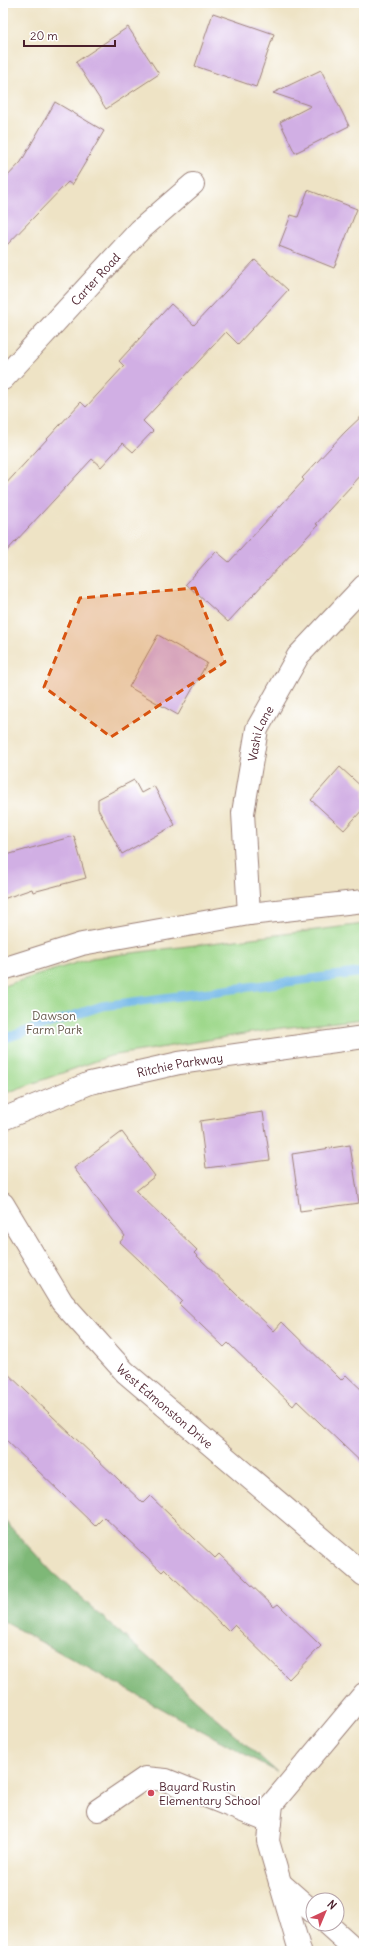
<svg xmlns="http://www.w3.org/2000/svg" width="367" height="1954" font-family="Delius,sans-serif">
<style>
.green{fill:#9ed88b;stroke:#747c5b}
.forest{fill:#7eb877;stroke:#646c51}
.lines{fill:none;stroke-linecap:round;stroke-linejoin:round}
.stream{stroke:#70b6e7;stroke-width:9}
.building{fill:#d1afe4}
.minor-casing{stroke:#9c8178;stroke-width:24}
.minor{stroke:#fff;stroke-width:22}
.marked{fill:#d8530f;fill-opacity:0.2;stroke:#d8530f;stroke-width:3;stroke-dasharray:8 5;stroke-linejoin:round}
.poi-dot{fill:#d1495b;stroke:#fff;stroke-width:1.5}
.labels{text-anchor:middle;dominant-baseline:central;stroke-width:3.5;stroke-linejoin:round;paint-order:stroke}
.street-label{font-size:12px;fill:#4a1f2b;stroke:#fff}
.park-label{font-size:12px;fill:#635648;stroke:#fff}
.poi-label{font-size:12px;fill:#4a1f2b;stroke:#fff;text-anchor:start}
</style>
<rect width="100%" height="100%" fill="#fff"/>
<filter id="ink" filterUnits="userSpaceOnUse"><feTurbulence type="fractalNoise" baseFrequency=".025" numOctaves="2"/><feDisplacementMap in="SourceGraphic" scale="8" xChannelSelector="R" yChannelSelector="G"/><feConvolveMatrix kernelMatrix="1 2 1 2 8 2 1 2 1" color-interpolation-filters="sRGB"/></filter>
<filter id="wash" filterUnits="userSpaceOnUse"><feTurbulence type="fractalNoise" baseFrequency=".012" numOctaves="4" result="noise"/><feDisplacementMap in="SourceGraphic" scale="16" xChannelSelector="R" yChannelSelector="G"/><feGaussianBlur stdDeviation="0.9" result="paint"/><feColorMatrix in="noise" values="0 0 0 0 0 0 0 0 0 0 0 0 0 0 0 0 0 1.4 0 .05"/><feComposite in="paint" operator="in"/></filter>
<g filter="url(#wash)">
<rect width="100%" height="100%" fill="#eee3c5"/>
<polygon class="green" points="364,924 364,1019 281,1028 110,1056 3,1094 3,986 92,958"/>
<polygon class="forest" points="3,1519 53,1573 277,1772 3,1621"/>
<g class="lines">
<polyline class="stream" points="3,1039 102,1006 364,972"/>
</g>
<g id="blocks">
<g class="building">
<polygon points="213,13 274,34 256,87 195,66"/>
<polygon points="128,27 159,74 106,109 76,62"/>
<polygon points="321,70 349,126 295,153 280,122 311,106 273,93"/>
<polygon points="55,102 104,131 72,185 68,182 3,249 3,181 21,162"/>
<polygon points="308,190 357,209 334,268 279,246 291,215 298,217"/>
<polygon points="255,260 288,290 238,344 226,332 143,421 153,431 133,452 123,443 101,467 92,459 3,555 3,487 81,402 86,407 124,366 119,361 171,304 194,325"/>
<polygon points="364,414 364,472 316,524 318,525 228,622 186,584 216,551 229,562 304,480 302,478 345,432"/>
<polygon points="158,635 207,663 178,715 129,687"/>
<polygon points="340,767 364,789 364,808 344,830 311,800"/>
<polygon points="134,780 141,793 154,786 175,825 122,854 98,809 98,799"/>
<polygon points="74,836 86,878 33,892 32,889 3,899 3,856"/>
<polygon points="263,1112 270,1160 206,1168 200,1121"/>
<polygon points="122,1132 155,1176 136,1191 197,1250 194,1253 274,1331 282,1322 341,1380 346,1375 364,1392 364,1465 297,1401 293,1406 228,1343 224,1347 179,1304 182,1301 120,1242 125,1236 74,1168"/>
<polygon points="350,1145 359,1203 300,1211 292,1154"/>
<polygon points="3,1369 143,1503 150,1496 215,1558 219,1554 274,1607 278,1604 321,1646 289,1679 234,1625 228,1631 165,1569 162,1572 104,1517 95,1526 3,1437"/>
</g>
</g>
</g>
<g filter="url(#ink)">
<use href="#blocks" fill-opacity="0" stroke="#9c8178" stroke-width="1"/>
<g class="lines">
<g class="minor-casing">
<g id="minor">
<path id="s1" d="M3,379l137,-149 53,-46"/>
<path id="s2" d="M249,914l-6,-101 14,-84 41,-73 66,-70"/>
<polyline points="3,969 82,944 249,914 364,901"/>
<path id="s3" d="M3,1119l87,-36 89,-20 185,-26"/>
<path id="s4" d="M3,1204l59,98 63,70 239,203"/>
<polyline points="98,1810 145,1778 166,1780 270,1822"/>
<polyline points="280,1883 313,1912"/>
<polyline points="327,1924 357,1951"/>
<polyline points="300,1951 268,1841 272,1804 364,1694"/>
</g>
</g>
<use href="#minor" class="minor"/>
</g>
</g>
<path class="marked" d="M195,588l30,74 -114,75 -67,-50 36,-89z"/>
<circle class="poi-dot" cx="151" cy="1793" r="4"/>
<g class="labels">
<g class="street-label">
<text stroke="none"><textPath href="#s1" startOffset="136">Carter Road</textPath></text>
<text stroke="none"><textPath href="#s2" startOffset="183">Vashi Lane</textPath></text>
<text stroke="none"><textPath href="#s3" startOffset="186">Ritchie Parkway</textPath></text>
<text stroke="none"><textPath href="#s4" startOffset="261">West Edmonston Drive</textPath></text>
</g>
<g class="park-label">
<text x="54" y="1015">Dawson<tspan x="54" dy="14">Farm Park</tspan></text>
</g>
<g class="poi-label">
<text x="159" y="1786">Bayard Rustin<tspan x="159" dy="14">Elementary School</tspan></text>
</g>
</g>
<rect width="367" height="1954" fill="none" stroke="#fff" stroke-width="16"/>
<g transform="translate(325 1912) rotate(44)"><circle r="19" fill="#ffffff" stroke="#b7a5aa"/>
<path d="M0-3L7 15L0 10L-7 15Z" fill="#d1495b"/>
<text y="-6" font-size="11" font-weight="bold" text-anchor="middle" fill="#4a1f2b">N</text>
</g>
<path d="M24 40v6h91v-6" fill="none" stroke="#4a1f2b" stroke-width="2"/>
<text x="30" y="40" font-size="12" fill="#4a1f2b" stroke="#ffffff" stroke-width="3" paint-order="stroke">20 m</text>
</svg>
